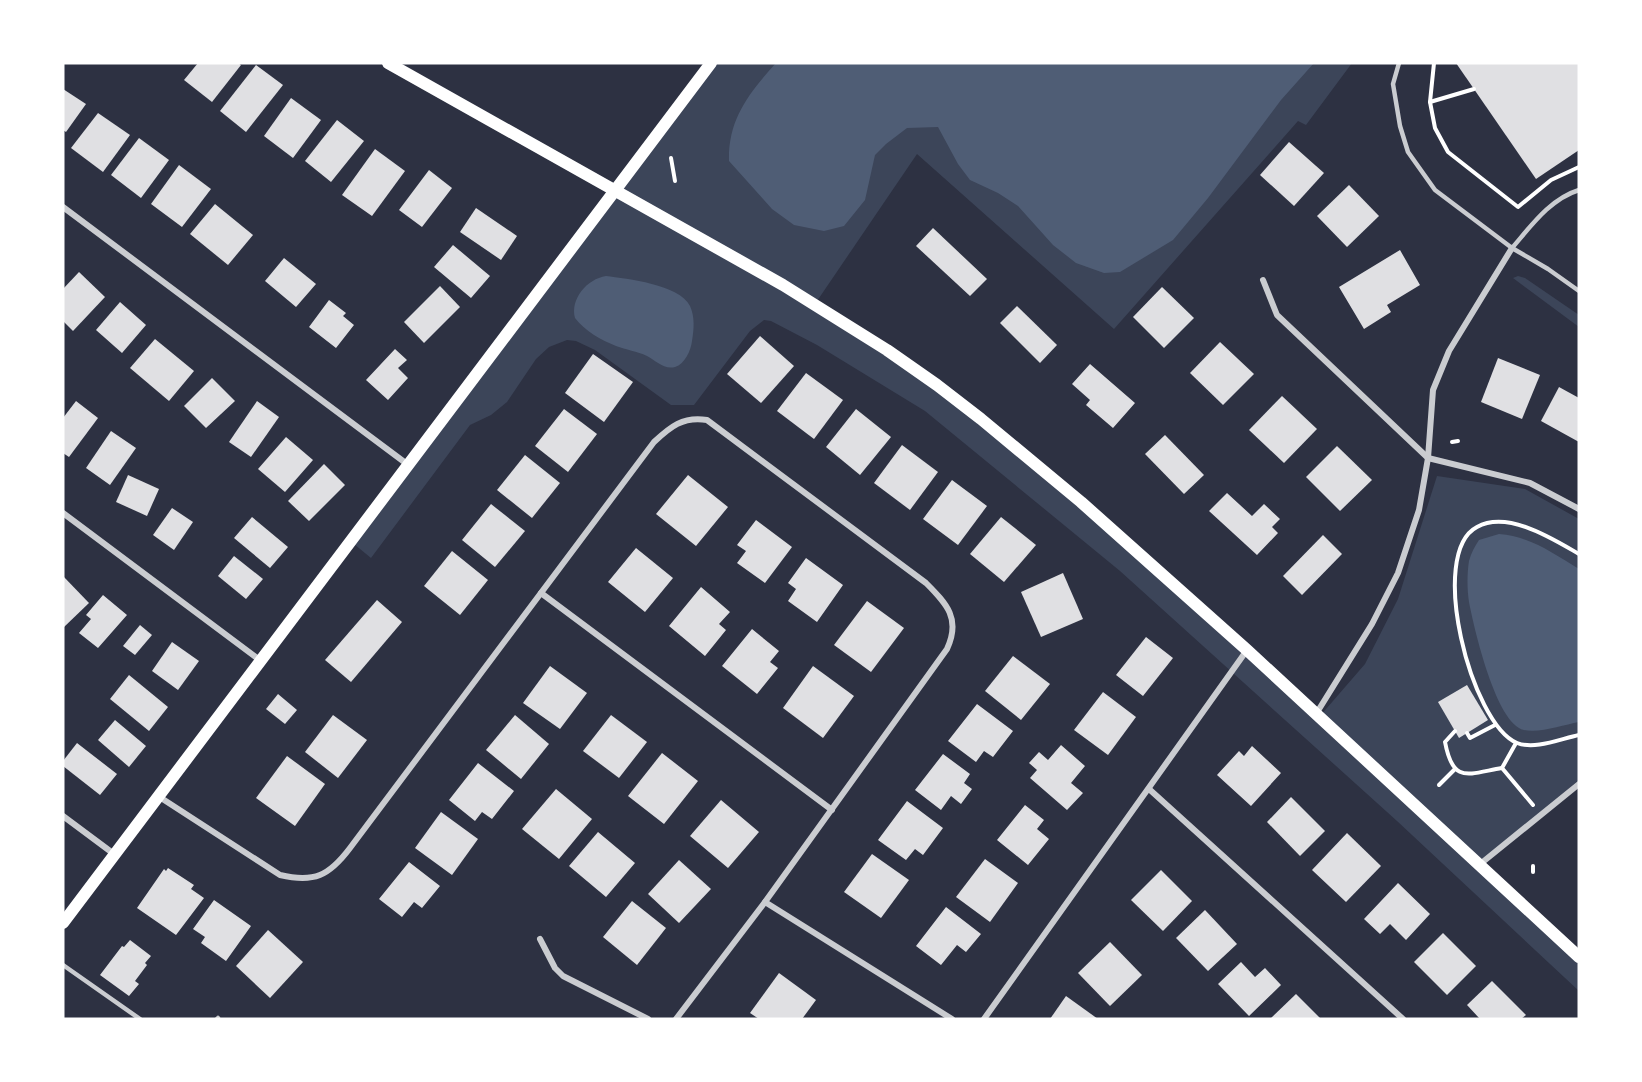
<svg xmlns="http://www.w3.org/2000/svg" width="1642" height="1082" font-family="'Fira Sans',sans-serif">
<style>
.green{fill:#3c4559}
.water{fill:#4f5d75}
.building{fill:#e0e0e3}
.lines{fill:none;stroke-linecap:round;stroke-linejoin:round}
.path{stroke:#fff;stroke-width:4}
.service{stroke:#caccd0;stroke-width:4.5}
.minor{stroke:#caccd0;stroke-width:6}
.secondary{stroke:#fff;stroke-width:12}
</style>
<rect width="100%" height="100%" fill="#2d3142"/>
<g class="green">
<polygon points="717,63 1352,63 1306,125 1298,121 1114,329 917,154 815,304 937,385 1320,716 1365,664 1398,599 1437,476 1525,489 1579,519 1579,780 1479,863 1579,953 1579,991 1397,821 1120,571 925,411 817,345 771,321 764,320 750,331 694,405 671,405 595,350 576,341 567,340 549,347 536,359 507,402 491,415 470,425 371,558 354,544 658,139"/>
<polygon points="1518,276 1525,278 1579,315 1579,327 1513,278"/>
</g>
<g class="water">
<path d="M776,63h538l-33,37 -73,98 -35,42 -53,32 -16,1 -28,-10 -23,-18 -35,-39 -20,-13 -28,-13 -12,-16 -20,-37 -31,1 -21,16 -11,11 -10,45 -21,26 -20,5 -30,-6 -22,-16 -43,-48c-1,-42 20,-68 47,-98z"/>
<path d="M606,276c21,3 73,8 84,30 5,11 4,23 2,35 -1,9 -7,23 -17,26 -11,3 -20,-7 -28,-11 -10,-5 -21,-6 -31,-10 -15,-6 -31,-15 -41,-28 -5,-19 12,-39 31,-42z"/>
<path d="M1499,534c30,2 54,19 80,35v153c-16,3 -38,11 -55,8 -28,-6 -50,-102 -55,-128 -2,-12 -2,-29 0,-41 2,-8 6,-15 10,-21z"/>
</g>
<g class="building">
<polygon points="198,63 238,63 241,65 212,102 184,80"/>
<polygon points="1456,63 1579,63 1579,150 1536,179"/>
<polygon points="256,65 283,85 246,132 220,111"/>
<polygon points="63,89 86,104 66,132 63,130"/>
<polygon points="291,98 321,120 293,158 264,136"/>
<polygon points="98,113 130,135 103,172 71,148"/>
<polygon points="337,120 364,141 331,182 305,161"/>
<polygon points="139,138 169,160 141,198 111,175"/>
<polygon points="1289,142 1324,173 1294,206 1260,175"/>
<polygon points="375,149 405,171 372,216 342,195"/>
<polygon points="179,165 211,189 182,227 151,204"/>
<polygon points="429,170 452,188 422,227 399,210"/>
<polygon points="1349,185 1379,216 1347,247 1317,216"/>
<polygon points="215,204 253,235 228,265 190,234"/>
<polygon points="476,208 517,236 501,260 460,232"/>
<polygon points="933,228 987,279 970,296 916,246"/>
<polygon points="453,245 490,276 471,298 434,267"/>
<polygon points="1400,250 1420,285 1387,305 1391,312 1364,329 1339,287"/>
<polygon points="284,258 316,284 296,307 265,281"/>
<polygon points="79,272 105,297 73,331 63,321 63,289"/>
<polygon points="440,286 460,307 424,343 404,322"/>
<polygon points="1162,287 1194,318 1164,348 1133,317"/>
<polygon points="329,300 346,313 343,316 354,325 336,348 309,327"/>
<polygon points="120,302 146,325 122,353 96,330"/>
<polygon points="1017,306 1057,345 1040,363 1000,323"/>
<polygon points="760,336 794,366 761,403 727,374"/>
<polygon points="155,339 194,371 169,401 130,368"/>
<polygon points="1220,342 1254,374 1223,405 1190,373"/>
<polygon points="395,349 407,360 398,368 408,378 388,400 366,380"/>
<polygon points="593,354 633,382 604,422 565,393"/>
<polygon points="1498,358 1540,375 1522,419 1481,402"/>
<polygon points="1090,364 1135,403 1113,428 1086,405 1090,400 1072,384"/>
<polygon points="806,373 843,400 814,439 777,411"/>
<polygon points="212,378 235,401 206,428 184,406"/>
<polygon points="1559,387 1579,398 1579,442 1541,421"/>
<polygon points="1282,396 1317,429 1284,463 1249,430"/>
<polygon points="76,401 98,418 69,457 63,453 63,418"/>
<polygon points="257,401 279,417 251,457 229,442"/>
<polygon points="564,409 597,434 568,472 535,446"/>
<polygon points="856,409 891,437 860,475 826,447"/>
<polygon points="111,431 136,448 110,485 86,468"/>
<polygon points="1165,435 1204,475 1184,494 1145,454"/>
<polygon points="286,437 313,460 285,492 258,469"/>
<polygon points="902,445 938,472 910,510 874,483"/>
<polygon points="1337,446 1372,480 1340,511 1306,477"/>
<polygon points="525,455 560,483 532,518 497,490"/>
<polygon points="324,464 345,485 309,521 288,501"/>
<polygon points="128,475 159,489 147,516 116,502"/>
<polygon points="688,475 728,507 696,546 656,514"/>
<polygon points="952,480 987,506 958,545 923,519"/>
<polygon points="1227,493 1252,516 1264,504 1280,519 1272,527 1278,533 1257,555 1209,511"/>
<polygon points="491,504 525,531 495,567 462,540"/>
<polygon points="172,508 193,522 174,550 153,535"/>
<polygon points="252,517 288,547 270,568 234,538"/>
<polygon points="1001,517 1036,545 1004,582 970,554"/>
<polygon points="756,520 792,547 765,583 737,563 746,551 737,545"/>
<polygon points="1323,535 1342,554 1302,595 1283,576"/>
<polygon points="636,548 673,578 645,612 608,582"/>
<polygon points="452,551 488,580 460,615 424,586"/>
<polygon points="234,556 263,579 246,599 218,576"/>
<polygon points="806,558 843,585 817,622 788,601 796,589 788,583"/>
<polygon points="1063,573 1083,619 1041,637 1021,592"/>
<polygon points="63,576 89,603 63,628"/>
<polygon points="701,587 730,612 719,624 726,630 705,656 669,626"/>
<polygon points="103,595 127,615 98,648 79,633 91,619 86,615"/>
<polygon points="377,600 402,622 351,682 325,660"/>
<polygon points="867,601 904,628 871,672 834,645"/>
<polygon points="140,625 152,635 135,655 123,646"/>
<polygon points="752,629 779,651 770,662 778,668 757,694 722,666"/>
<polygon points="1146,637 1173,658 1143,696 1116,675"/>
<polygon points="172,642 199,661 178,690 152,671"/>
<polygon points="1013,656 1050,684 1021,720 985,691"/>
<polygon points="550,666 587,693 560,729 523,703"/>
<polygon points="813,666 854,696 823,738 783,708"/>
<polygon points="129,675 168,707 149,731 110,699"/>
<polygon points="1467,685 1488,720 1459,738 1438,702"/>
<polygon points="1103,692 1136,717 1108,755 1074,730"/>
<polygon points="278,694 297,710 285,724 266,709"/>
<polygon points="977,704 1013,731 993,757 984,751 976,762 948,741"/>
<polygon points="333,715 367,740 338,778 305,752"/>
<polygon points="515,715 549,744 521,779 486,750"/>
<polygon points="611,715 647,742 619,778 583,751"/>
<polygon points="115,720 146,746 129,767 98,740"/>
<polygon points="77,743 117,774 100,795 63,766 63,761"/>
<polygon points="1061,745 1085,766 1071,783 1083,793 1067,810 1030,778 1037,770 1029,763 1039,752 1048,760"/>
<polygon points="1252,746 1281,773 1251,806 1217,775 1239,751 1244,756"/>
<polygon points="662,753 698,781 664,824 628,796"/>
<polygon points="943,754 970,774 964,783 972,789 961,804 951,796 941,810 915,790"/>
<polygon points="287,756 325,784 295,826 256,798"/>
<polygon points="478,763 514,791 492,819 482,812 475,821 449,800"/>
<polygon points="556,789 592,819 559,859 522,829"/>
<polygon points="1291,797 1325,831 1300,856 1267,822"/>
<polygon points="721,800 759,832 728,868 690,836"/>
<polygon points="907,801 943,828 923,855 915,849 906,860 878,840"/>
<polygon points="1025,805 1044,820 1037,829 1049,839 1028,865 997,840"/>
<polygon points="441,812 478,839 452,875 415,848"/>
<polygon points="598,832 635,863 606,897 569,866"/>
<polygon points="1347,833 1381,866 1346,902 1312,870"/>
<polygon points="872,854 909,880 881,918 844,892"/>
<polygon points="985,859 1018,883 990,922 956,897"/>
<polygon points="679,860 711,889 679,923 648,894"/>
<polygon points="409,862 440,886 422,908 414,902 402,917 379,899"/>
<polygon points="168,868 194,885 191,889 204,898 176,935 137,908 164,869 166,871"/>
<polygon points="1161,870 1192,901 1163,931 1131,900"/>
<polygon points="1398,883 1430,914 1406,940 1390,924 1380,934 1364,919"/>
<polygon points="214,900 251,926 226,961 201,943 205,937 193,929"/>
<polygon points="632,901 666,928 637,965 603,937"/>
<polygon points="946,907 981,934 966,952 957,945 941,965 916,946"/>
<polygon points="1205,910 1237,944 1208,971 1176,938"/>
<polygon points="268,930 303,962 270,998 236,966"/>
<polygon points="1443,933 1476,966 1447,995 1414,962"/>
<polygon points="130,940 151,956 145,963 147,965 135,981 139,984 129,996 100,975 122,946 124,947"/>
<polygon points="1110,942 1142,975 1110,1006 1078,973"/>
<polygon points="1241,962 1255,977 1265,968 1281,985 1249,1016 1218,984"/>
<polygon points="779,973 816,1000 802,1019 759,1019 750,1013"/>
<polygon points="1492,981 1526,1015 1521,1019 1480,1019 1467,1005"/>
<polygon points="1296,994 1321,1019 1270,1019"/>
<polygon points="1066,996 1098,1019 1050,1019"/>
</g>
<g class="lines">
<g class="path">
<polyline points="1434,63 1430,102 1435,128 1448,152 1518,207 1551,180 1579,167"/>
<polyline points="1430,102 1474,89"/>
<polyline points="671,158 675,181"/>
<polyline points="1452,442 1458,441"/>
<path d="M1579,554c-26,-15 -71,-44 -102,-27 -50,26 -6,197 40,216 18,7 43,-4 62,-8"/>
<path d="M1455,731l-10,11c8,42 22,32 57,26"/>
<polyline points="1467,733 1470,738 1495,725"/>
<polyline points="1516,743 1502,768 1533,805"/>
<polyline points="1439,785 1455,769"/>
<polyline points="1533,866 1533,872"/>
</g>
<g class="service">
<polyline points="1399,63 1393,84 1400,126 1408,152 1435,190 1512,248 1548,269 1579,291"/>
<path d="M1512,248c19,-22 38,-49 67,-58"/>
<polyline points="63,965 140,1019"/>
<polyline points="217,1019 218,1018"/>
</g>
<g class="minor">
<polyline points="63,207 407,464"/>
<polyline points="1263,280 1277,315 1428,458 1530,483 1579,509"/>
<polyline points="63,513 261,661"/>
<polyline points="541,593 832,810"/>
<polyline points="1316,714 1372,624 1398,573 1419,510 1428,458 1433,390 1449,351 1512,248"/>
<polyline points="1149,789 1403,1019"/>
<path d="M158,796l122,79c34,8 49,1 70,-27l304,-406c16,-15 29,-26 53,-22l219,163c21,21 35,36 21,66l-182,253 -89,117"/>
<polyline points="63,816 114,854"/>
<polyline points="1479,865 1579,784"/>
<polyline points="765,902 952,1019"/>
<polyline points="540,939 555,968 563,976 648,1019"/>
<polyline points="984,1019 1247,650"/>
</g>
<g class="secondary">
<polyline points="388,63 783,285 887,350 937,385 981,419 1081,502 1247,650 1579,957"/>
<polyline points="63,923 711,63"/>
</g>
</g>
<rect width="1642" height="1082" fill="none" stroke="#ffffff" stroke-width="129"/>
</svg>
